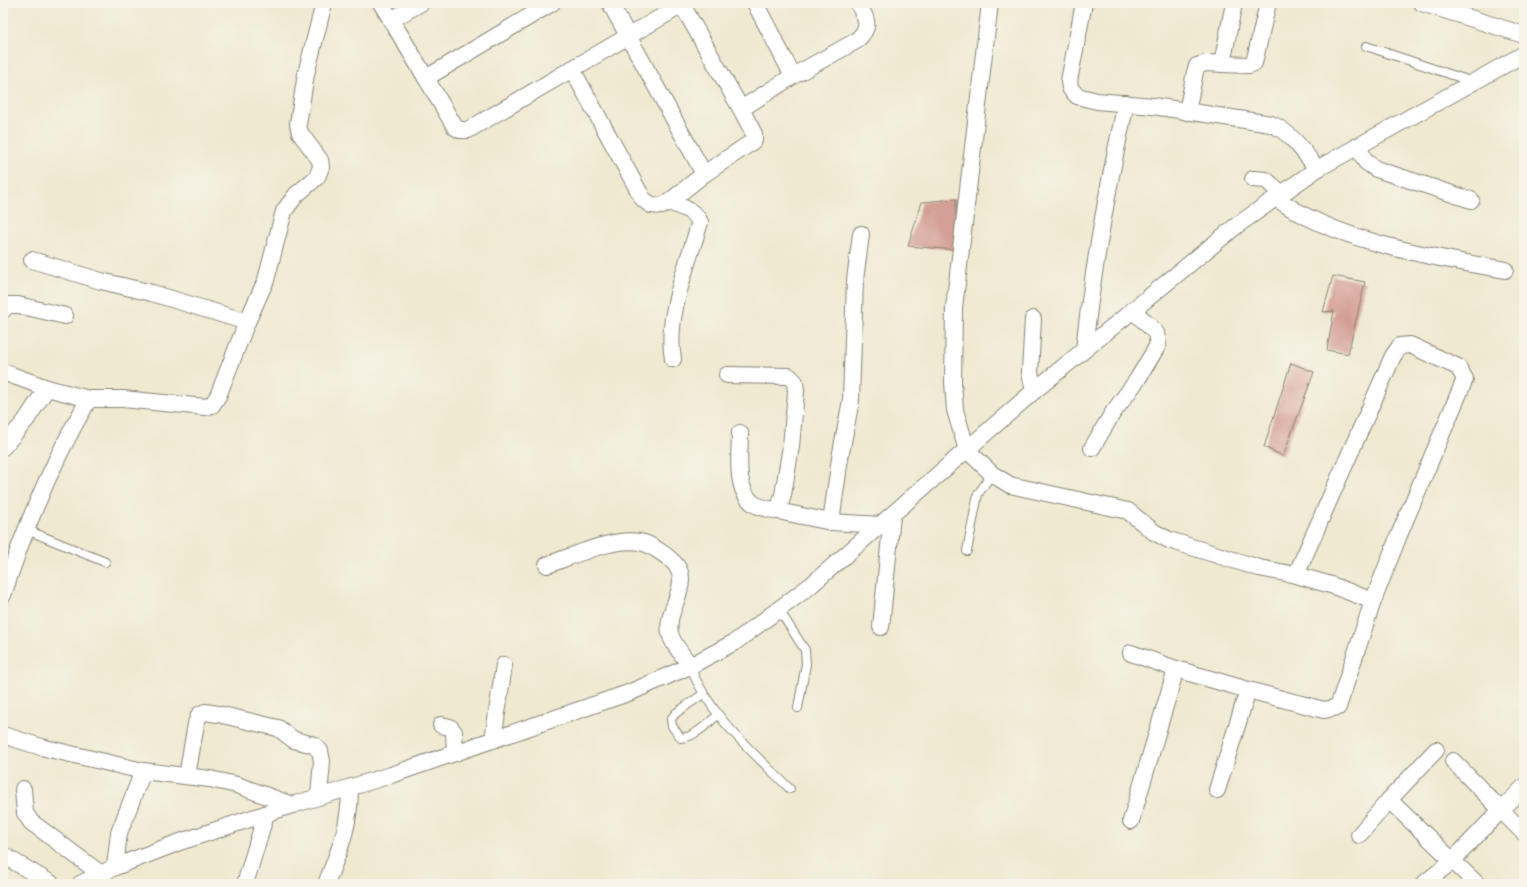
<svg xmlns="http://www.w3.org/2000/svg" width="1527" height="887" font-family="'Balsamiq Sans',sans-serif">
<style>
.building{fill:#d49f94}
.lines{fill:none;stroke-linecap:round;stroke-linejoin:round}
.lane-casing{stroke:#868276;stroke-width:10}
.street-casing{stroke:#868276;stroke-width:18}
.lane{stroke:#fff;stroke-width:8}
.street{stroke:#fff;stroke-width:16}
</style>
<rect width="100%" height="100%" fill="#f7f3e8"/>
<filter id="ink" filterUnits="userSpaceOnUse"><feTurbulence type="fractalNoise" baseFrequency=".025" numOctaves="2"/><feDisplacementMap in="SourceGraphic" scale="8" xChannelSelector="R" yChannelSelector="G"/><feConvolveMatrix kernelMatrix="1 2 1 2 8 2 1 2 1" color-interpolation-filters="sRGB"/></filter>
<filter id="wash" filterUnits="userSpaceOnUse"><feTurbulence type="fractalNoise" baseFrequency=".012" numOctaves="4" result="noise"/><feDisplacementMap in="SourceGraphic" scale="16" xChannelSelector="R" yChannelSelector="G"/><feGaussianBlur stdDeviation="0.9" result="paint"/><feColorMatrix in="noise" values="0 0 0 0 0 0 0 0 0 0 0 0 0 0 0 0 0 1.4 0 .05"/><feComposite in="paint" operator="in"/></filter>
<g filter="url(#wash)">
<rect width="100%" height="100%" fill="#efe9d0"/>
<g id="blocks">
<g class="building">
<polygon points="956,199 956,250 908,246 922,202"/>
<polygon points="1333,276 1365,282 1348,354 1327,350 1334,311 1323,312"/>
<polygon points="1291,363 1314,372 1283,456 1264,447"/>
</g>
</g>
</g>
<g filter="url(#ink)">
<use href="#blocks" fill-opacity="0" stroke="#868276" stroke-width="1"/>
<g class="lines">
<g class="lane-casing">
<g id="lane">
<polyline points="1366,46 1473,82"/>
<polyline points="27,530 105,562"/>
<polyline points="967,551 978,494 992,474"/>
<polyline points="779,610 805,650 806,664 798,708"/>
<path d="M690,666c19,50 63,86 100,123"/>
<path d="M703,694l-27,19 -5,6 1,7 9,12c14,-1 26,-14 37,-23"/>
</g>
</g>
<g class="street-casing">
<g id="street">
<polyline points="381,3 426,78 552,3"/>
<polyline points="610,3 704,174"/>
<polyline points="681,3 741,109 793,76"/>
<path d="M755,3l38,73 63,-35c16,-15 11,-20 2,-38"/>
<polyline points="990,3 954,308 953,382 955,410 967,450 992,474 1010,485 1128,511 1154,532 1169,540 1259,568 1296,575 1393,356 1400,346 1410,345 1458,367 1465,379 1399,535 1373,601 1338,707 1324,710 1248,690 1176,669 1131,653"/>
<path d="M1084,3l-15,78 1,7 7,8 20,5 56,5 118,18c20,8 33,28 46,45"/>
<polyline points="1422,3 1524,35"/>
<polyline points="391,20 421,3"/>
<polyline points="1222,64 1249,65 1254,63 1268,3"/>
<polyline points="572,69 682,5"/>
<polyline points="426,78 455,127 460,130 468,130 572,69 643,199 651,205 662,206 669,202 704,174 749,144 754,140 754,134 741,109"/>
<polyline points="1187,112 1195,72 1197,66 1206,63 1222,64 1234,3"/>
<polyline points="1357,146 1366,162 1376,169 1471,200"/>
<polyline points="1253,179 1266,180 1282,194"/>
<path d="M1276,198c60,44 157,59 229,72"/>
<path d="M669,202c12,5 25,8 31,20 -12,41 -35,95 -27,137"/>
<polyline points="32,260 101,281 152,293 247,322"/>
<polyline points="3,310 8,305 18,305 65,316"/>
<polyline points="1033,319 1030,372 1034,391"/>
<path d="M1084,350c9,-84 24,-165 42,-247"/>
<polyline points="3,372 47,388 89,399 123,399 205,407 212,405 218,396 247,322 266,280 284,211 296,195 317,177 321,167 320,160 300,133 298,124 306,74 324,3"/>
<polyline points="727,375 789,376 795,382 796,392 791,446 783,495 778,511 831,522 881,525"/>
<path d="M740,433c0,21 -6,57 14,71 7,4 16,5 24,7"/>
<polyline points="3,447 26,420 47,388"/>
<polyline points="1092,448 1112,414 1137,380 1158,345 1156,333 1133,310"/>
<polyline points="831,522 840,458 851,400 855,280 861,234"/>
<path d="M547,565c26,-9 70,-30 97,-22 7,2 15,8 21,12 9,7 16,13 16,25 0,17 -15,36 -11,53 2,11 14,23 20,33"/>
<polyline points="1296,575 1331,585 1373,601"/>
<path d="M3,595c22,-68 50,-135 86,-196"/>
<polyline points="881,627 892,516"/>
<polyline points="441,725 450,727 454,732 455,753"/>
<polyline points="3,735 41,747 143,771 210,779 237,785 292,805"/>
<polyline points="493,740 504,665"/>
<polyline points="1436,750 1389,800 1477,884"/>
<polyline points="1453,761 1501,810 1524,787"/>
<polyline points="187,776 196,724 199,715 205,712 218,714 278,728 294,740 314,745 320,751 322,761 319,796"/>
<polyline points="23,789 25,813 31,822 101,874"/>
<polyline points="1217,790 1248,690"/>
<polyline points="1131,821 1176,669"/>
<polyline points="1359,835 1389,800"/>
<polyline points="3,855 52,884"/>
<polyline points="115,867 119,833 143,771"/>
<polyline points="1425,883 1452,861 1501,810 1524,833"/>
<polyline points="80,884 115,867 177,843 292,805 391,775 631,692 690,666 735,642 810,586 1034,391 1236,226 1317,169 1524,54"/>
<polyline points="245,884 266,814"/>
<path d="M326,884c14,-35 24,-58 24,-96"/>
</g>
</g>
<use href="#lane" class="lane"/>
<use href="#street" class="street"/>
</g>
</g>
<rect width="1527" height="887" fill="none" stroke="#f7f3e8" stroke-width="16"/>
</svg>
